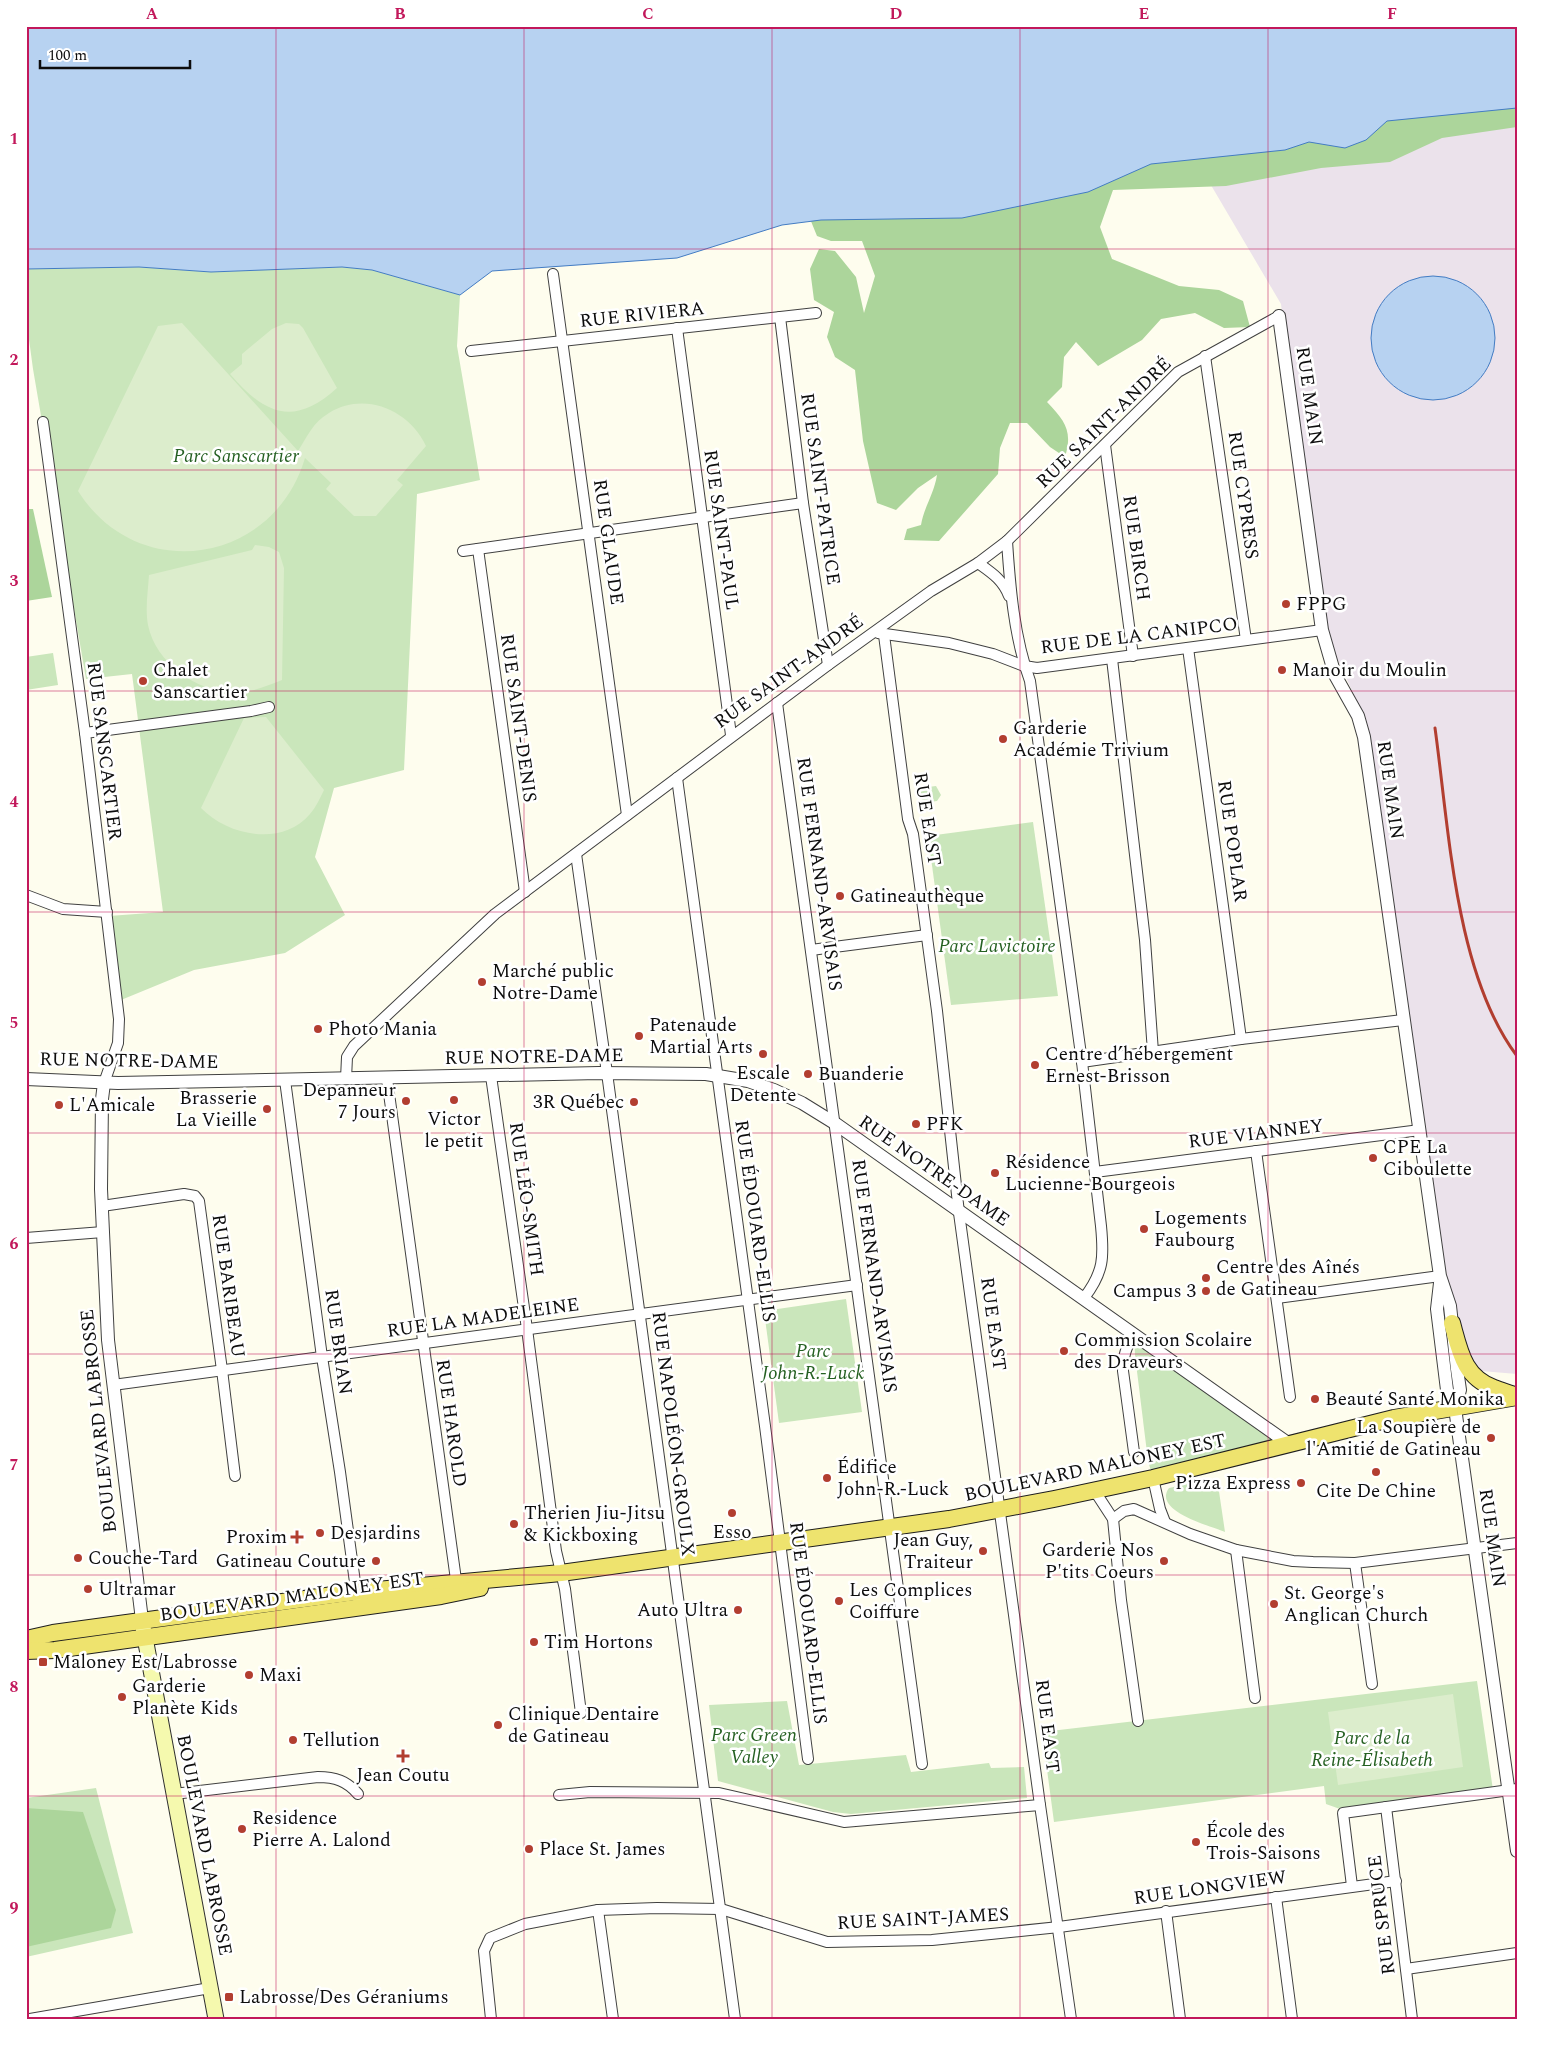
<svg xmlns="http://www.w3.org/2000/svg" width="1543" height="2045" font-family="Spectral,serif">
<style>
.industrial{fill:#ebe2eb}
.green{fill:#cae6bb}
.forest{fill:#acd59b}
.pitch{fill:#dcedcc}
.water{fill:#b7d2f1;stroke:#437cc3}
.lines{fill:none;stroke-linecap:round;stroke-linejoin:round}
.minor-casing{stroke:#404040;stroke-width:12}
.tertiary-casing{stroke:#404040;stroke-width:14}
.secondary-casing{stroke:#2f2f2f;stroke-width:17}
.primary-casing{stroke:#1e1e1e;stroke-width:18}
.minor{stroke:#fff;stroke-width:10}
.tertiary{stroke:#fff;stroke-width:12}
.secondary{stroke:#f5f9ae;stroke-width:15}
.primary{stroke:#eee36e;stroke-width:16}
.rail{stroke:#b23e30;stroke-width:3}
.grid{fill:none;stroke:#c2185b;stroke-width:1;stroke-opacity:0.55}
.poi-dot{fill:#b23e30;stroke:#fff;stroke-width:2}
.labels{text-anchor:middle;dominant-baseline:central;stroke-width:5;stroke-linejoin:round;paint-order:stroke}
.street-label{font-size:19px;fill:#0d0d0d;stroke:#fff}
.park-label{font-size:19px;font-style:italic;fill:#256022;stroke:#fff}
.poi-label{font-size:19px;fill:#0d0d0d;stroke:#fff;text-anchor:start}
.neatline{fill:none;stroke:#c2185b;stroke-width:2}
.grid-label{font-size:16px;text-anchor:middle;font-weight:bold;fill:#c2185b}
</style>
<rect width="100%" height="100%" fill="#fefdee"/>
<polygon class="industrial" points="1517,84 1517,1374 1481,1371 1465,1362 1449,1289 1392,939 1360,708 1318,617 1281,304 1185,141"/>
<g class="green">
<polygon points="139,267 211,272 342,267 372,270 460,295 457,346 480,480 417,494 404,770 334,788 315,857 345,915 285,953 194,970 121,1000 109,916 163,912 132,674 86,679 33,369 26,317 26,269"/>
<polygon points="53,653 58,685 26,690 26,657"/>
<polygon points="936,786 941,795 937,801 923,803 920,788"/>
<polygon points="1033,822 1058,996 951,1005 928,836"/>
<polygon points="846,1299 862,1412 779,1423 764,1311"/>
<polygon points="1134,1335 1289,1444 1153,1478 1148,1461 1135,1355"/>
<path d="M1217,1478l8,54c-14,-6 -73,-21 -56,-44z"/>
<polygon points="1477,1681 1493,1790 1340,1809 1326,1804 1324,1786 1054,1822 1042,1732"/>
<polygon points="787,1701 799,1765 906,1755 911,1772 989,1763 991,1768 1024,1767 1027,1798 851,1814 833,1812 718,1781 709,1705"/>
<polygon points="96,1788 133,1933 26,1957 26,1798"/>
</g>
<g class="forest">
<path d="M1517,95v32l-75,11 -52,24 -69,6 -95,18 -113,4 -13,37 12,32 67,27 40,4 24,11 7,26 -26,1 -29,-15 -34,6 -19,21 -44,26 -22,-24 -12,15 -2,30 -15,15c18,19 26,29 18,55l-15,-10 -23,-24h-17l-10,25 -2,26 -59,67 -35,-1 3,-11 14,-4c3,-18 13,-31 16,-50l-19,13 -22,22 -19,-7 -14,-62 -8,-71 -20,-13 -8,-20 7,-25 -20,-12 -4,-31 9,-20 16,2 21,26 8,36 11,-37 -13,-35h-31l-14,-5 -11,-27 278,-39 304,-56z"/>
<polygon points="26,509 33,509 52,597 26,601"/>
<polygon points="26,1808 83,1812 116,1910 111,1928 26,1947"/>
</g>
<g class="pitch">
<path d="M182,323l116,128c9,-14 15,-29 31,-38 36,-22 80,-3 97,33l-29,34 6,5 -27,31h-22l-28,-27 5,-6 -26,-25c-31,106 -167,128 -227,33l80,-165z"/>
<path d="M286,323l13,1 4,4 34,60c-43,39 -72,27 -107,-14l12,-10v-10l30,-25z"/>
<path d="M255,545l14,2 10,5 5,16 -2,112c-13,5 -26,11 -41,12 -39,4 -85,-27 -93,-67 -3,-16 0,-34 1,-50l103,-25z"/>
<path d="M266,717l58,73c-4,8 -8,17 -14,24 -28,33 -82,22 -109,-6l43,-90z"/>
<polygon points="1453,1694 1463,1767 1338,1785 1328,1712"/>
</g>
<g class="water">
<polygon points="26,26 1517,26 1517,108 1387,121 1366,140 1345,148 1309,142 1285,150 1151,164 1088,192 962,218 821,220 782,225 677,258 492,271 460,295 372,270 342,267 211,272 139,267 26,269"/>
<circle cx="1433" cy="338" r="62"/>
</g>
<g class="lines">
<g class="minor-casing">
<g id="minor">
<polyline points="553,274 627,815"/>
<polyline points="780,317 803,503 828,665"/>
<polyline points="677,328 731,735"/>
<polyline points="471,351 816,313"/>
<polyline points="1205,356 1246,640"/>
<polyline points="43,422 85,733 119,1019 118,1043 104,1083"/>
<polyline points="1105,445 1133,656"/>
<path d="M1007,541c3,46 7,96 23,140l52,381 19,164c3,31 3,46 -17,72"/>
<polyline points="478,549 525,892"/>
<polyline points="463,551 803,503"/>
<path d="M978,563c14,10 25,17 31,33"/>
<polyline points="878,633 949,643 993,654 1024,666 1037,668 1322,630"/>
<polyline points="884,635 908,819 913,834 937,1011 959,1213 1040,1805 1071,2019"/>
<polyline points="1188,648 1241,1039"/>
<polyline points="1112,659 1145,940 1153,1052"/>
<polyline points="777,703 922,1764"/>
<polyline points="85,733 251,711 269,707"/>
<polyline points="677,778 765,1426 808,1759"/>
<polyline points="576,854 607,1073 735,2019"/>
<polyline points="26,895 63,909 107,912"/>
<polyline points="811,950 927,935"/>
<polyline points="1082,1062 1241,1039 1403,1020"/>
<polyline points="491,1076 527,1329 556,1551 565,1589 581,1713"/>
<polyline points="346,1079 347,1057 354,1046 495,914 828,665 931,591 978,563 1007,541 1178,372 1279,316"/>
<polyline points="387,1079 457,1587"/>
<polyline points="285,1080 322,1357 340,1472 357,1597"/>
<polyline points="1256,1151 1290,1397"/>
<polyline points="1095,1172 1420,1130"/>
<polyline points="102,1206 184,1194 195,1196 199,1201 222,1370 235,1476"/>
<polyline points="26,1238 103,1232"/>
<polyline points="1277,1298 1440,1276"/>
<polyline points="113,1385 857,1285"/>
<path d="M1134,1452l-11,-81c0,-15 3,-24 11,-36"/>
<polyline points="1153,1478 1160,1509 1165,1522"/>
<polyline points="1092,1491 1098,1496 1113,1519 1121,1600 1138,1721"/>
<polyline points="1113,1519 1124,1511 1134,1509 1190,1534 1236,1550 1293,1561 1313,1562 1355,1563 1517,1543"/>
<polyline points="1236,1550 1255,1698"/>
<polyline points="1355,1563 1372,1684"/>
<path d="M174,1794l144,-17c17,0 29,4 40,17"/>
<polyline points="559,1795 590,1792 719,1793 844,1822 1040,1805"/>
<polyline points="1386,1807 1412,2019"/>
<polyline points="1352,1886 1343,1813 1517,1789"/>
<polyline points="1276,1897 1292,2019"/>
<polyline points="598,1910 613,2019"/>
<polyline points="1166,1911 1180,2019"/>
<polyline points="1406,1969 1517,1953"/>
<polyline points="30,2019 210,1988"/>
<polyline points="491,2019 484,1951 490,1938 525,1924 598,1910 657,1908 721,1909 827,1942 932,1940 1059,1927 1396,1881"/>
</g>
</g>
<g class="tertiary-casing">
<g id="tertiary">
<polyline points="1279,316 1322,630 1335,675 1358,716 1364,737 1440,1276 1450,1306 1457,1369 1460,1390 1455,1408"/>
<polyline points="26,1079 118,1083 599,1073 706,1074 748,1081 774,1090 802,1103 836,1124 1289,1444"/>
<polyline points="104,1083 102,1099 101,1189 108,1340 142,1620"/>
<polyline points="1440,1283 1437,1309 1447,1390 1455,1408 1517,1851"/>
</g>
</g>
<g class="secondary-casing">
<polyline id="secondary" points="143,1627 216,2019"/>
</g>
<g class="primary-casing">
<g id="primary">
<path d="M1452,1323c8,29 12,54 42,65 8,3 15,5 23,8"/>
<polyline points="26,1639 53,1633 355,1592 561,1573 949,1519 1054,1499 1153,1478 1394,1418 1517,1397"/>
<polyline points="26,1651 55,1650 441,1596 480,1588"/>
</g>
</g>
<use href="#minor" class="minor"/>
<use href="#tertiary" class="tertiary"/>
<use href="#secondary" class="secondary"/>
<use href="#primary" class="primary"/>
<path class="rail" d="M1435,728c14,100 20,246 82,328"/>
</g>
<path class="grid" d="M276,26v1993M524,26v1993M772,26v1993M1020,26v1993M1268,26v1993M26,249h1491M26,470h1491M26,691h1491M26,912h1491M26,1133h1491M26,1354h1491M26,1575h1491M26,1796h1491"/>
<g class="poi-dot">
<circle cx="1286" cy="604" r="5"/>
<circle cx="1282" cy="670" r="5"/>
<circle cx="143" cy="681" r="5"/>
<circle cx="1003" cy="739" r="5"/>
<circle cx="840" cy="896" r="5"/>
<circle cx="482" cy="982" r="5"/>
<circle cx="318" cy="1029" r="5"/>
<circle cx="639" cy="1036" r="5"/>
<circle cx="763" cy="1054" r="5"/>
<circle cx="1035" cy="1065" r="5"/>
<circle cx="808" cy="1074" r="5"/>
<circle cx="454" cy="1100" r="5"/>
<circle cx="406" cy="1101" r="5"/>
<circle cx="634" cy="1102" r="5"/>
<circle cx="59" cy="1105" r="5"/>
<circle cx="267" cy="1109" r="5"/>
<circle cx="916" cy="1124" r="5"/>
<circle cx="1373" cy="1158" r="5"/>
<circle cx="995" cy="1173" r="5"/>
<circle cx="1144" cy="1229" r="5"/>
<circle cx="1206" cy="1278" r="5"/>
<circle cx="1206" cy="1291" r="5"/>
<circle cx="1064" cy="1351" r="5"/>
<circle cx="1315" cy="1399" r="5"/>
<circle cx="1491" cy="1438" r="5"/>
<circle cx="1376" cy="1472" r="5"/>
<circle cx="827" cy="1478" r="5"/>
<circle cx="1301" cy="1483" r="5"/>
<circle cx="732" cy="1513" r="5"/>
<circle cx="514" cy="1524" r="5"/>
<circle cx="320" cy="1533" r="5"/>
<path d="M294.5 1529.5h5v5h5v5h-5v5h-5v-5h-5v-5h5z"/>
<circle cx="983" cy="1551" r="5"/>
<circle cx="78" cy="1558" r="5"/>
<circle cx="376" cy="1561" r="5"/>
<circle cx="1164" cy="1561" r="5"/>
<circle cx="88" cy="1589" r="5"/>
<circle cx="839" cy="1601" r="5"/>
<circle cx="1274" cy="1604" r="5"/>
<circle cx="738" cy="1610" r="5"/>
<circle cx="534" cy="1642" r="5"/>
<rect x="38" y="1657" width="10" height="10" rx="2.5"/>
<circle cx="249" cy="1675" r="5"/>
<circle cx="122" cy="1697" r="5"/>
<circle cx="498" cy="1725" r="5"/>
<circle cx="293" cy="1740" r="5"/>
<path d="M400.5 1748.5h5v5h5v5h-5v5h-5v-5h-5v-5h5z"/>
<circle cx="242" cy="1829" r="5"/>
<circle cx="1196" cy="1842" r="5"/>
<circle cx="529" cy="1849" r="5"/>
<rect x="224" y="1992" width="10" height="10" rx="2.5"/>
</g>
<g class="labels">
<g class="street-label">
<text transform="translate(642 315) rotate(-6)">RUE RIVIERA</text>
<text transform="translate(1309 396) rotate(82)">RUE MAIN</text>
<text transform="translate(1104 423) rotate(-44)">RUE SAINT-ANDRÉ</text>
<text transform="translate(820 489) rotate(82)">RUE SAINT-PATRICE</text>
<text transform="translate(1243 495) rotate(82)">RUE CYPRESS</text>
<text transform="translate(721 530) rotate(82)">RUE SAINT-PAUL</text>
<text transform="translate(608 542) rotate(82)">RUE GLAUDE</text>
<text transform="translate(1136 548) rotate(82)">RUE BIRCH</text>
<text transform="translate(1139 636) rotate(-7)">RUE DE LA CANIPCO</text>
<text transform="translate(789 672) rotate(-36)">RUE SAINT-ANDRÉ</text>
<text transform="translate(518 718) rotate(82)">RUE SAINT-DENIS</text>
<text transform="translate(104 751) rotate(83)">RUE SANSCARTIER</text>
<text transform="translate(1390 790) rotate(82)">RUE MAIN</text>
<text transform="translate(927 819) rotate(81)">RUE EAST</text>
<text transform="translate(1232 841) rotate(82)">RUE POPLAR</text>
<text transform="translate(819 874) rotate(82)">RUE FERNAND-ARVISAIS</text>
<text transform="translate(534 1057) rotate(-1)">RUE NOTRE-DAME</text>
<text transform="translate(129 1061) rotate(1)">RUE NOTRE-DAME</text>
<text transform="translate(1256 1134) rotate(-7)">RUE VIANNEY</text>
<text transform="translate(934 1171) rotate(35)">RUE NOTRE-DAME</text>
<text transform="translate(526 1199) rotate(82)">RUE LÉO-SMITH</text>
<text transform="translate(755 1221) rotate(82)">RUE ÉDOUARD-ELLIS</text>
<text transform="translate(874 1276) rotate(82)">RUE FERNAND-ARVISAIS</text>
<text transform="translate(228 1286) rotate(82)">RUE BARIBEAU</text>
<text transform="translate(483 1318) rotate(-8)">RUE LA MADELEINE</text>
<text transform="translate(993 1324) rotate(82)">RUE EAST</text>
<text transform="translate(338 1342) rotate(82)">RUE BRIAN</text>
<text transform="translate(99 1421) rotate(-96)">BOULEVARD LABROSSE</text>
<text transform="translate(451 1423) rotate(82)">RUE HAROLD</text>
<text transform="translate(673 1434) rotate(83)">RUE NAPOLÉON-GROULX</text>
<text transform="translate(1095 1468) rotate(-12)">BOULEVARD MALONEY EST</text>
<text transform="translate(1492 1538) rotate(82)">RUE MAIN</text>
<text transform="translate(292 1597) rotate(-8)">BOULEVARD MALONEY EST</text>
<text transform="translate(808 1623) rotate(83)">RUE ÉDOUARD-ELLIS</text>
<text transform="translate(1047 1726) rotate(83)">RUE EAST</text>
<text transform="translate(204 1845) rotate(79)">BOULEVARD LABROSSE</text>
<text transform="translate(1210 1888) rotate(-8)">RUE LONGVIEW</text>
<text transform="translate(1382 1915) rotate(-97)">RUE SPRUCE</text>
<text transform="translate(923 1919) rotate(-3)">RUE SAINT-JAMES</text>
</g>
<g class="park-label">
<text x="236" y="456">Parc Sanscartier</text>
<text x="997" y="946">Parc Lavictoire</text>
<text x="813" y="1351">Parc<tspan x="813" dy="22">John-R.-Luck</tspan></text>
<text x="754" y="1735">Parc Green<tspan x="754" dy="22">Valley</tspan></text>
<text x="1372" y="1738">Parc de la<tspan x="1372" dy="22">Reine-Élisabeth</tspan></text>
</g>
<g class="poi-label">
<text x="1296" y="604">FPPG</text>
<text x="153" y="670">Chalet<tspan x="153" dy="22">Sanscartier</tspan></text>
<text x="1292" y="670">Manoir du Moulin</text>
<text x="1013" y="728">Garderie<tspan x="1013" dy="22">Académie Trivium</tspan></text>
<text x="850" y="896">Gatineauthèque</text>
<text x="492" y="971">Marché public<tspan x="492" dy="22">Notre-Dame</tspan></text>
<text x="649" y="1025">Patenaude<tspan x="649" dy="22">Martial Arts</tspan></text>
<text x="328" y="1029">Photo Mania</text>
<text x="1045" y="1054">Centre d’hébergement<tspan x="1045" dy="22">Ernest-Brisson</tspan></text>
<text x="763" y="1073" text-anchor="middle">Escale<tspan x="763" dy="22">Detente</tspan></text>
<text x="818" y="1074">Buanderie</text>
<text x="396" y="1090" text-anchor="end">Depanneur<tspan x="396" dy="22">7 Jours</tspan></text>
<text x="257" y="1098" text-anchor="end">Brasserie<tspan x="257" dy="22">La Vieille</tspan></text>
<text x="624" y="1102" text-anchor="end">3R Québec</text>
<text x="69" y="1105">L'Amicale</text>
<text x="454" y="1119" text-anchor="middle">Victor<tspan x="454" dy="22">le petit</tspan></text>
<text x="926" y="1124">PFK</text>
<text x="1383" y="1147">CPE La<tspan x="1383" dy="22">Ciboulette</tspan></text>
<text x="1005" y="1162">Résidence<tspan x="1005" dy="22">Lucienne-Bourgeois</tspan></text>
<text x="1154" y="1218">Logements<tspan x="1154" dy="22">Faubourg</tspan></text>
<text x="1216" y="1267">Centre des Aînés<tspan x="1216" dy="22">de Gatineau</tspan></text>
<text x="1196" y="1291" text-anchor="end">Campus 3</text>
<text x="1074" y="1340">Commission Scolaire<tspan x="1074" dy="22">des Draveurs</tspan></text>
<text x="1325" y="1399">Beauté Santé Monika</text>
<text x="1481" y="1427" text-anchor="end">La Soupière de<tspan x="1481" dy="22">l'Amitié de Gatineau</tspan></text>
<text x="837" y="1467">Édifice<tspan x="837" dy="22">John-R.-Luck</tspan></text>
<text x="1291" y="1483" text-anchor="end">Pizza Express</text>
<text x="1376" y="1491" text-anchor="middle">Cite De Chine</text>
<text x="524" y="1513">Therien Jiu-Jitsu<tspan x="524" dy="22">&amp; Kickboxing</tspan></text>
<text x="732" y="1532" text-anchor="middle">Esso</text>
<text x="330" y="1533">Desjardins</text>
<text x="287" y="1537" text-anchor="end">Proxim</text>
<text x="973" y="1540" text-anchor="end">Jean Guy,<tspan x="973" dy="22">Traiteur</tspan></text>
<text x="1154" y="1550" text-anchor="end">Garderie Nos<tspan x="1154" dy="22">P'tits Coeurs</tspan></text>
<text x="88" y="1558">Couche-Tard</text>
<text x="366" y="1561" text-anchor="end">Gatineau Couture</text>
<text x="98" y="1589">Ultramar</text>
<text x="849" y="1590">Les Complices<tspan x="849" dy="22">Coiffure</tspan></text>
<text x="1284" y="1593">St. George's<tspan x="1284" dy="22">Anglican Church</tspan></text>
<text x="728" y="1610" text-anchor="end">Auto Ultra</text>
<text x="544" y="1642">Tim Hortons</text>
<text x="53" y="1662">Maloney Est/Labrosse</text>
<text x="259" y="1675">Maxi</text>
<text x="132" y="1686">Garderie<tspan x="132" dy="22">Planète Kids</tspan></text>
<text x="508" y="1714">Clinique Dentaire<tspan x="508" dy="22">de Gatineau</tspan></text>
<text x="303" y="1740">Tellution</text>
<text x="403" y="1775" text-anchor="middle">Jean Coutu</text>
<text x="252" y="1818">Residence<tspan x="252" dy="22">Pierre A. Lalond</tspan></text>
<text x="1206" y="1831">École des<tspan x="1206" dy="22">Trois-Saisons</tspan></text>
<text x="539" y="1849">Place St. James</text>
<text x="239" y="1997">Labrosse/Des Géraniums</text>
</g>
</g>
<rect width="1543" height="2045" fill="none" stroke="#ffffff" stroke-width="55"/>
<path d="M40 60v8h150v-8" fill="none" stroke="#0d0d0d" stroke-width="2.5"/>
<text x="48" y="60" font-size="15" fill="#0d0d0d" stroke="#ffffff" stroke-width="4" paint-order="stroke">100 m</text>
<rect x="28" y="28" width="1488" height="1990" class="neatline"/>
<g class="grid-label">
<text x="152" y="19">A</text>
<text x="400" y="19">B</text>
<text x="648" y="19">C</text>
<text x="896" y="19">D</text>
<text x="1144" y="19">E</text>
<text x="1392" y="19">F</text>
<text x="14" y="144">1</text>
<text x="14" y="365">2</text>
<text x="14" y="586">3</text>
<text x="14" y="807">4</text>
<text x="14" y="1028">5</text>
<text x="14" y="1249">6</text>
<text x="14" y="1470">7</text>
<text x="14" y="1692">8</text>
<text x="14" y="1913">9</text>
</g>
</svg>
